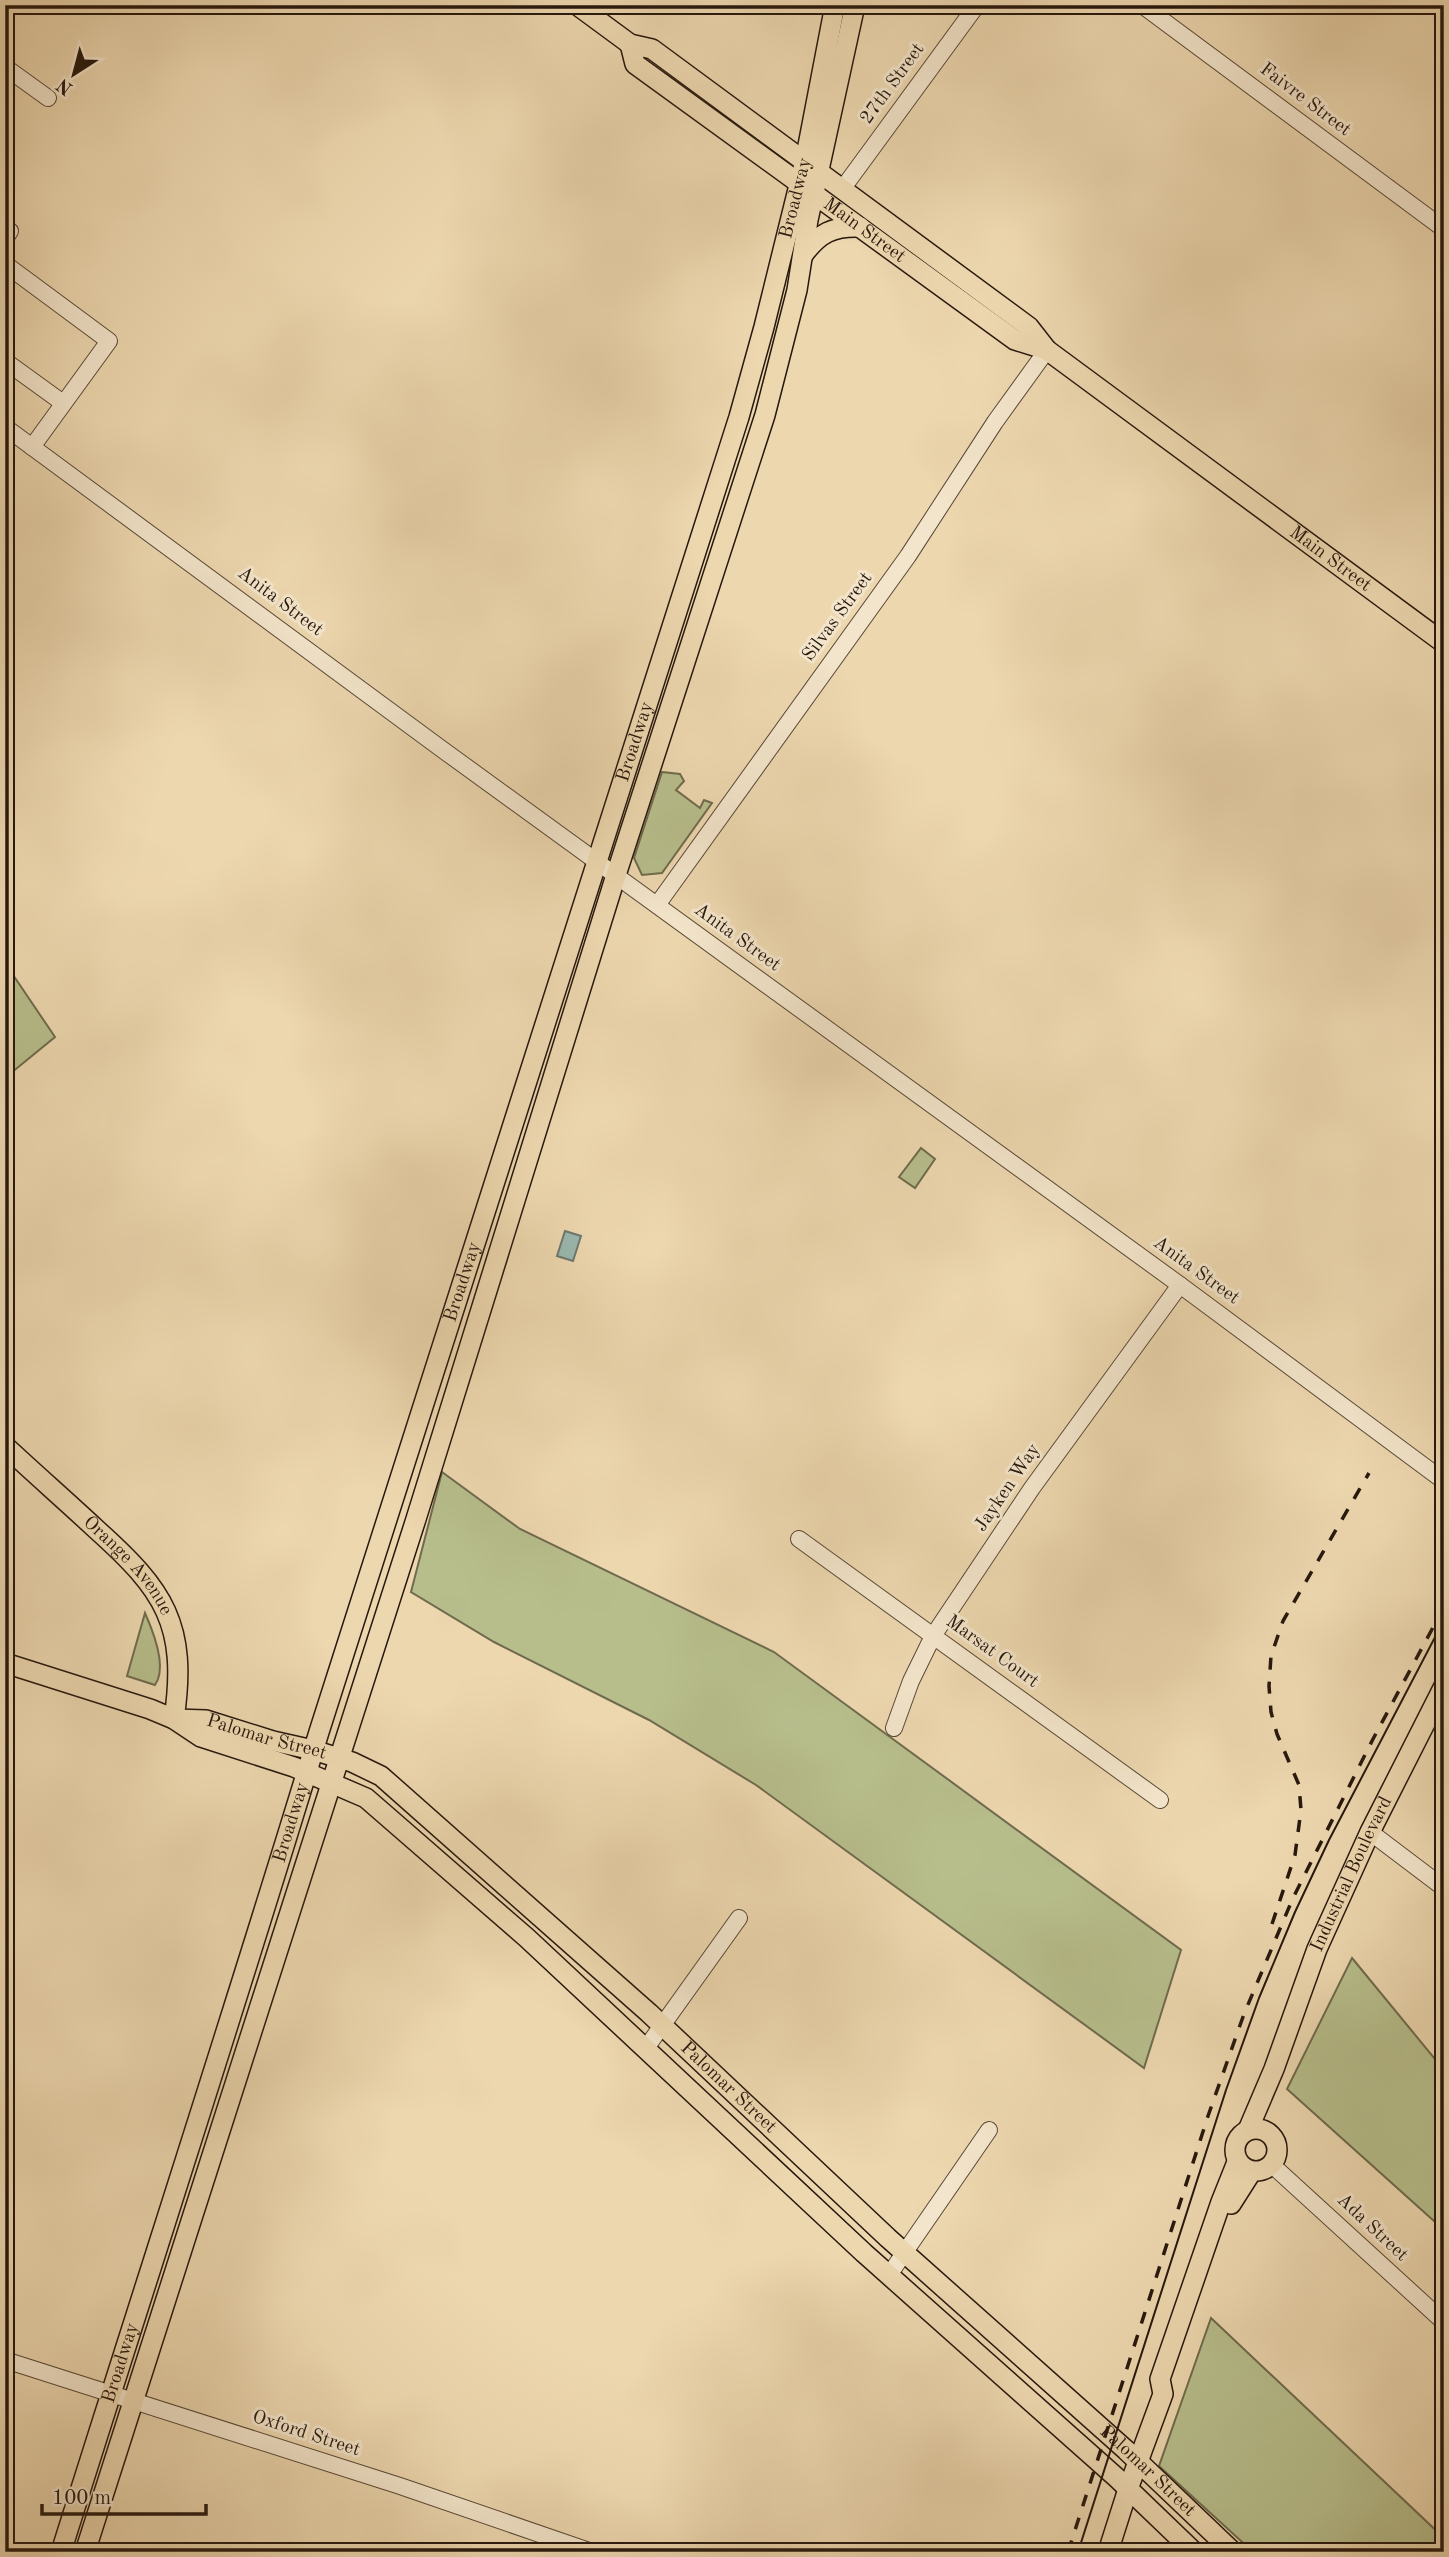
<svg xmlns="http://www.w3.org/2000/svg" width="1449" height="2557" font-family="'Old Standard TT',serif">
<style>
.green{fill:#b7be8c;stroke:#6f6b4d;stroke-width:2}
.water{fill:#9ab8b1;stroke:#6c7870;stroke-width:2}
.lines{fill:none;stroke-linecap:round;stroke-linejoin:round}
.minor-casing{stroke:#584836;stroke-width:18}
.major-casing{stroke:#27180e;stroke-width:22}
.minor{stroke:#f3e5cb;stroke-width:16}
.major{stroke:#edd7af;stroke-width:19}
.tram{stroke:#27180e;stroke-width:2}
.rail{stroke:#27180e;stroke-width:3.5;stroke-dasharray:12 12;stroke-linecap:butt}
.labels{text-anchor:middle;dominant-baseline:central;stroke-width:6;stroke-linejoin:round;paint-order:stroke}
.street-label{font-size:19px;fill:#27180e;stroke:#f3e5cb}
</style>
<rect width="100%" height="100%" fill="#edd7af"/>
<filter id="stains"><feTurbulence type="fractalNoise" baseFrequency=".00286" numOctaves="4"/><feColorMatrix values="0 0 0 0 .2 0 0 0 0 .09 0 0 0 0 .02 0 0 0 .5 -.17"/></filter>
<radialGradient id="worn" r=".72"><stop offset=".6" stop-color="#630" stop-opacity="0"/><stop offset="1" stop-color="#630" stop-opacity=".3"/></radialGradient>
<g class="green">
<polygon points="662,772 680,774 684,781 676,790 700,808 704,800 712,803 662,873 642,875 634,858"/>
<polygon points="5,963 55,1037 5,1078"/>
<polygon points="921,1148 935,1159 915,1188 899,1177"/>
<polygon points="442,1472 520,1529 774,1652 1181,1950 1144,2068 756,1785 649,1720 494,1642 411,1592"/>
<path d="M145,1613c8,18 23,54 10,72l-28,-9z"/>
<polygon points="1352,1958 1444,2070 1444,2230 1287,2089"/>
<polygon points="1211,2318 1444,2538 1444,2552 1253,2552 1159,2466"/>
</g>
<polygon class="water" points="565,1231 581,1236 573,1261 557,1256"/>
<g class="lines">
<g class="minor-casing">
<g id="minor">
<polyline points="1142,5 1444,229"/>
<polyline points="5,67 48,98"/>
<polyline points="843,188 977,5"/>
<polyline points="5,239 10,231"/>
<polyline points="5,264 109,341 32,447"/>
<polyline points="5,361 63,403"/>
<polyline points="5,427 443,750 1180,1285 1444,1481"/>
<polyline points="657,905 908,556 995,422 1047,350"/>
<polyline points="799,1539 1160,1800"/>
<polyline points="894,1728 911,1681 933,1636 1032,1488 1180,1285"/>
<polyline points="1370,1832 1444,1888"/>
<polyline points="646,2048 739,1918"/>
<polyline points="1272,2165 1444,2322"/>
<polyline points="889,2275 989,2130"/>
<polyline points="5,2360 400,2486 592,2552"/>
</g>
</g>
<g class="major-casing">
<g id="major">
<path id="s1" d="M577,5l53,39 22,5 377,278 18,23 397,293"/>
<path id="s2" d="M630,44l5,20 380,276 32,10"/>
<path d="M803,255c16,-22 30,-29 57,-28"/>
<path id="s3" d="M5,1446c30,28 61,55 91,83 68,61 92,95 78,190"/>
<polyline points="5,1663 150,1709 174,1719 201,1737 294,1767 366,1798 527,1938 864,2253 1117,2478 1194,2552"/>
<path id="s4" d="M175,1719l31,1 67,21 40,9 39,12 29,14 268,237 239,225 238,212 107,102"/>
<circle cx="1256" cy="2150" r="21"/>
<path id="s5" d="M1248,2130l26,-61 43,-120 53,-117 74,-146"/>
<polyline points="1231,2204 1252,2171"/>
<path id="s6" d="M61,2552c86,-274 175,-546 258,-820l420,-1315 25,-90 41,-166 30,-156"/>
<polyline points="85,2552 416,1519 616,875 765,415 797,290 808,220 855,5"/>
<polyline points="1108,2552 1128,2489 1163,2394 1160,2379 1221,2202 1237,2162"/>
</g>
</g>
<use href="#minor" class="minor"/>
<use href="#major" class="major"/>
<polyline class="tram" points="1078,2552 1226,2090 1259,1998 1295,1912 1329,1840 1444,1620"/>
<g class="rail">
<polyline points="1272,1924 1295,1855 1301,1810 1299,1785 1277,1734 1271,1712 1269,1686 1271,1656 1283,1621 1369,1473"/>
<polyline points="1068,2552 1208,2116 1244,2014 1293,1898 1373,1739 1444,1607"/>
</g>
</g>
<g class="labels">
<g class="street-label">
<text transform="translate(893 84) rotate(-54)">27th Street</text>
<text transform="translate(1305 100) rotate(37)">Faivre Street</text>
<text stroke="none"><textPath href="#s6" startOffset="2466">Broadway</textPath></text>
<text stroke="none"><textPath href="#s2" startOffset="304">Main Street</textPath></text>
<text stroke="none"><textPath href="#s1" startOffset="938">Main Street</textPath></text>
<text transform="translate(280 602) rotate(37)">Anita Street</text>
<text transform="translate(838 617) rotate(-54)">Silvas Street</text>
<text stroke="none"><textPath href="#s6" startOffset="1899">Broadway</textPath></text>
<text transform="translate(737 938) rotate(36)">Anita Street</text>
<text transform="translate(1196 1271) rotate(36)">Anita Street</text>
<text stroke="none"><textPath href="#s6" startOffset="1332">Broadway</textPath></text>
<text transform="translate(1008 1488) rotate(-56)">Jayken Way</text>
<text stroke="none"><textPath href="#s3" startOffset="172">Orange Avenue</textPath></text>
<text transform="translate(992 1652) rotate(36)">Marsat Court</text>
<text stroke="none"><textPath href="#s4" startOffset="94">Palomar Street</textPath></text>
<text stroke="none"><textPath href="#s6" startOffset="765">Broadway</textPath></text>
<text stroke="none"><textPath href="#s5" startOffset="276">Industrial Boulevard</textPath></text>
<text stroke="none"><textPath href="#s4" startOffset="682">Palomar Street</textPath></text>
<text transform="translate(1372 2228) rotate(43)">Ada Street</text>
<text stroke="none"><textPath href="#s6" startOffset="198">Broadway</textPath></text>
<text transform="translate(306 2434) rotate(18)">Oxford Street</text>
<text stroke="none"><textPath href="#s4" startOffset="1250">Palomar Street</textPath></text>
</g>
</g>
<rect width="1449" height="2557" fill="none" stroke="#edd7af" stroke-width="28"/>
<rect x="7" y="7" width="1435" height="2543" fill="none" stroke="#27180e" stroke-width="3.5"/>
<rect x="14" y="14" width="1421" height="2529" fill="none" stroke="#27180e" stroke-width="2"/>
<g transform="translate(74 74) rotate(216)" stroke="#f3e5cb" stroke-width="5" paint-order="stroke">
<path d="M0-5L12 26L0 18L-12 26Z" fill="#27180e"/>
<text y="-10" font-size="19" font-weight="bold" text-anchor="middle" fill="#27180e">N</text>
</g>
<path d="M42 2504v10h164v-10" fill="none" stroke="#27180e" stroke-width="3.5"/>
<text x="52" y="2504" font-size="21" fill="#27180e" stroke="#f3e5cb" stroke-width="5" paint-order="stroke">100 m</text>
<rect width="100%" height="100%" filter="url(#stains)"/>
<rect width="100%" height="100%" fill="url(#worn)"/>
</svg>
